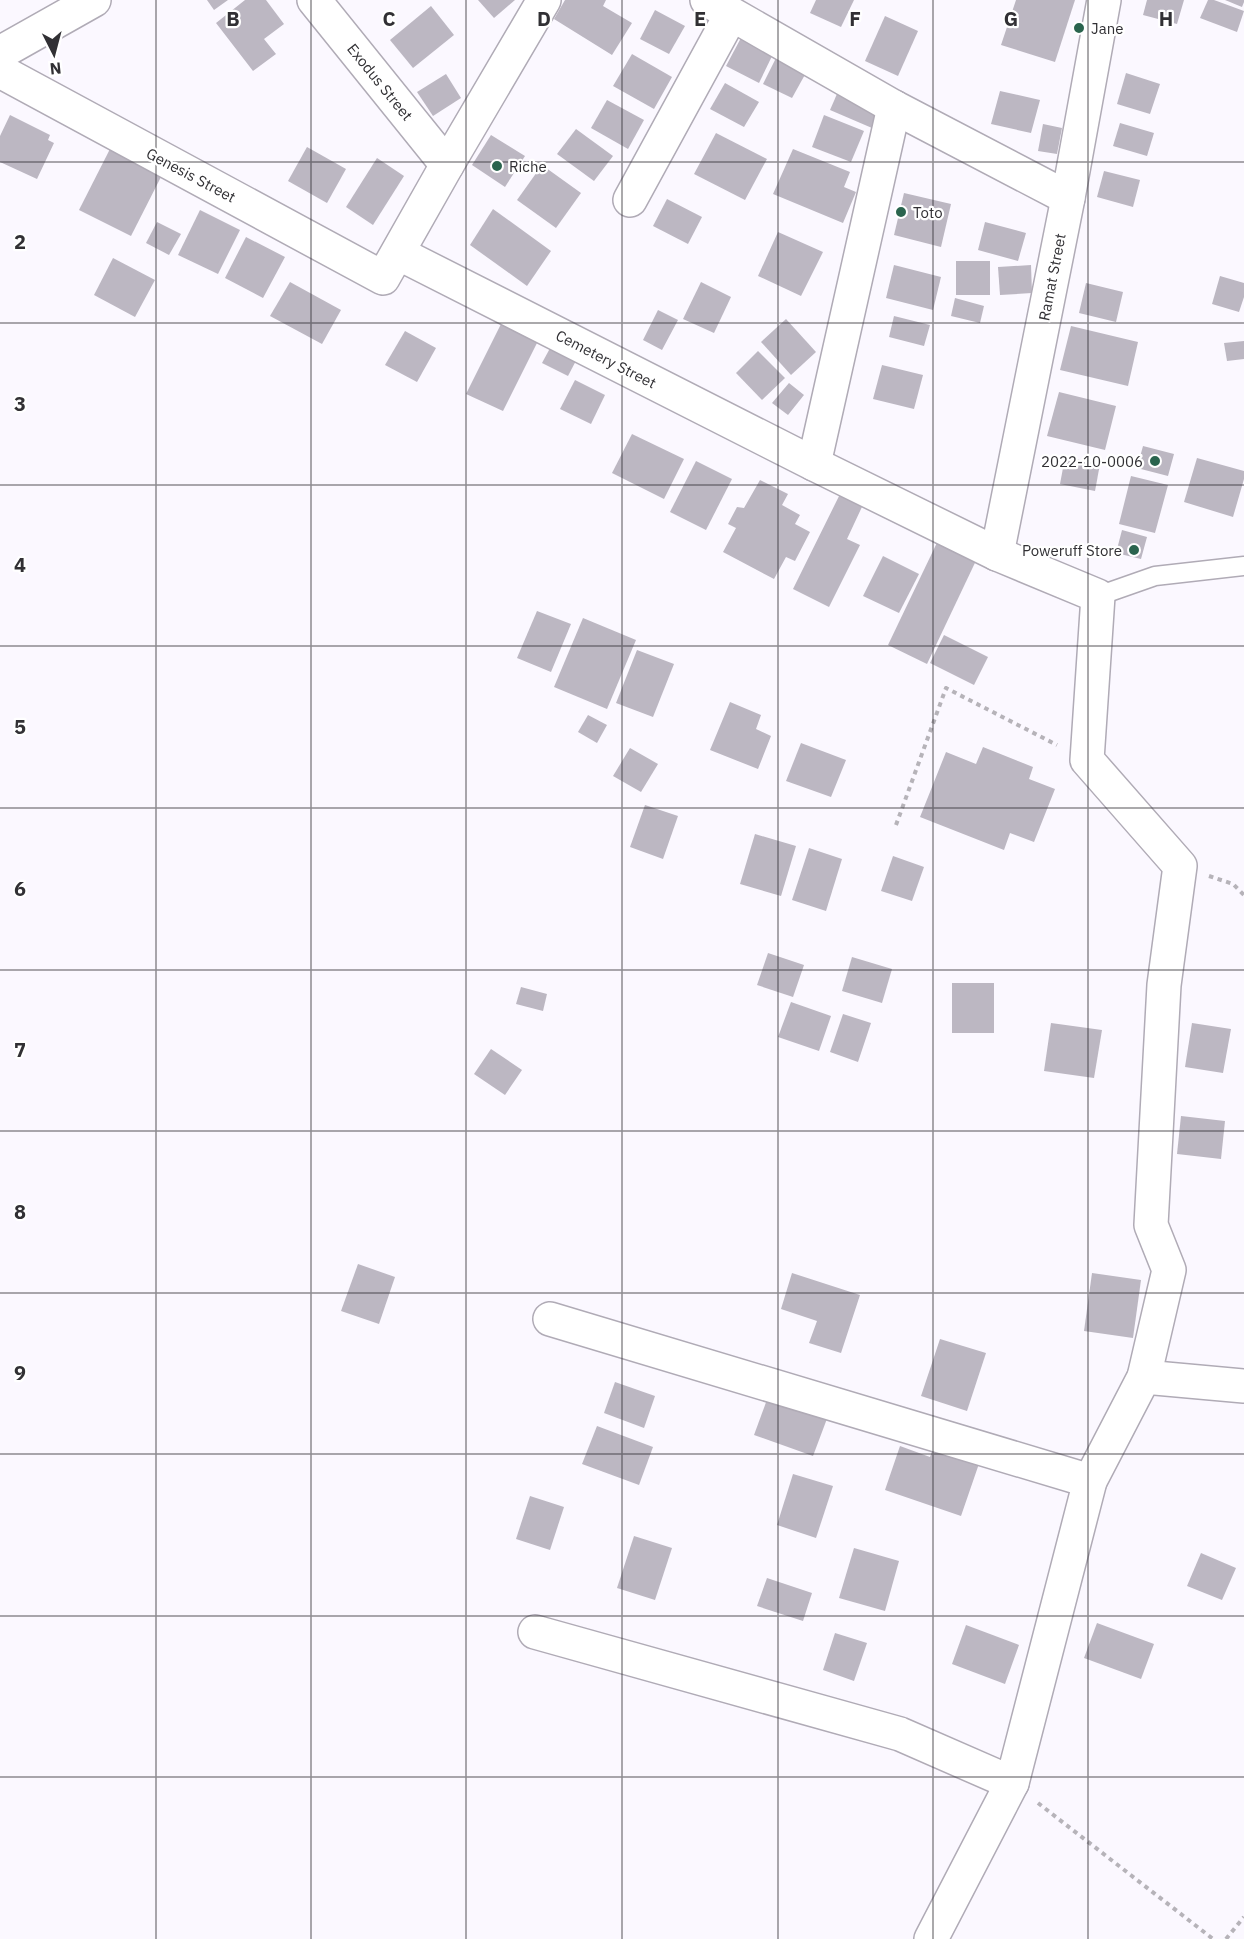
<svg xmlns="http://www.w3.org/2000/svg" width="1244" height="1939" font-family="'IBM Plex Sans',sans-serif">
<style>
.building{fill:#bcb7c2}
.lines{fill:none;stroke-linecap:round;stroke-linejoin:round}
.service-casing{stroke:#b0abb6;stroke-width:21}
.minor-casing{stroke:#b0abb6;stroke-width:36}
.path{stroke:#b6b3b9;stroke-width:4;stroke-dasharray:4.5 4.5;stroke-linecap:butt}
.service{stroke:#fff;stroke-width:18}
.minor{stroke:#fff;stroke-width:33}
.grid{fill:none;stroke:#313034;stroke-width:1.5;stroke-opacity:0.55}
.poi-dot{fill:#2a644e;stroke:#fff;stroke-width:2}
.labels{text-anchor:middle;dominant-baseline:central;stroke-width:4.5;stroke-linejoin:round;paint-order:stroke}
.poi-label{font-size:15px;fill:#313034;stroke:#fff;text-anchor:start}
.street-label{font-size:15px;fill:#313034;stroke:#fff}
.grid-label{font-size:20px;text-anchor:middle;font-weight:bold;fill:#313034;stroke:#fff;stroke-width:4.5;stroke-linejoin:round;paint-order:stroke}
</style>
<rect width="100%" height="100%" fill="#fbf8ff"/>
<g class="building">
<polygon points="207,0 228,0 214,10"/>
<polygon points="245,0 266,0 284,24 264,39 276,54 253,71 216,23"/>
<polygon points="478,0 515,0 494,18"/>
<polygon points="565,0 606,0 603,6 632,23 612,55 554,19"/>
<polygon points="816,0 854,0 841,27 810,13"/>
<polygon points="1016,0 1075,0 1055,62 1001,45"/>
<polygon points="1147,0 1184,0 1177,24 1143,15"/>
<polygon points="1208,0 1214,0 1244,11 1237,32 1200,18"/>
<polygon points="1225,0 1244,0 1244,2 1242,7"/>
<polygon points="431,6 454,35 413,68 390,40"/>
<polygon points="655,10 685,26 669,54 640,39"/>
<polygon points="885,16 918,31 898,76 865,61"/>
<polygon points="742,36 774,52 759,83 726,66"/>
<polygon points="632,54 672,77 654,109 613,86"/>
<polygon points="777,56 807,71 792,98 763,84"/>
<polygon points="1126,73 1160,84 1150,114 1117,104"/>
<polygon points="446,74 461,98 433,116 417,92"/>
<polygon points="725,83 759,102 744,127 710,109"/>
<polygon points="840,87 882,105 872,128 830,110"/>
<polygon points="1000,91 1040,100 1031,133 991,124"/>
<polygon points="607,100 644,120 628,149 591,128"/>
<polygon points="10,115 50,135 48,140 54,143 37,179 0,162 0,136"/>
<polygon points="824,115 864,131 851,162 812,147"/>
<polygon points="1120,123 1154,133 1147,156 1113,146"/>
<polygon points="1043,124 1062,128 1057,154 1038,151"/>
<polygon points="576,129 613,156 594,181 557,154"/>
<polygon points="716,133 767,159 745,200 694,174"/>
<polygon points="491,135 525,156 505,187 472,165"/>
<polygon points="112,145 164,171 131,236 79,210"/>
<polygon points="307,147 346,169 327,203 288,181"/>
<polygon points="793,149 850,172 844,187 856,192 843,223 773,194"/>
<polygon points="377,158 404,176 373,225 346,207"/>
<polygon points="542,165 581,193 556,228 517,200"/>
<polygon points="1104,171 1140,180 1133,207 1097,197"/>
<polygon points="904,193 951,204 941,247 894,235"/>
<polygon points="667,199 702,217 688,244 653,226"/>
<polygon points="493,209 551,251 527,286 470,245"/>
<polygon points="200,210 240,230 218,274 178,255"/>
<polygon points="157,222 181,234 169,255 146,243"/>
<polygon points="985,222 1026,233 1018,261 978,250"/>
<polygon points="778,232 823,252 801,296 758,276"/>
<polygon points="246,237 285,257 263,298 225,278"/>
<polygon points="113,258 155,280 135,317 94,295"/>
<rect x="956" y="261" width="34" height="34"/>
<polygon points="894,265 941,277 933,310 886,298"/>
<polygon points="1031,265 1032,293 1000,295 998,267"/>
<polygon points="1220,276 1244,283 1244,297 1239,312 1212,304"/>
<polygon points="290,282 341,310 322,344 270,316"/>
<polygon points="701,282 731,297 714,333 683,319"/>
<polygon points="1086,283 1123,292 1116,322 1079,313"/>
<polygon points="955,298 984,306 980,323 951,316"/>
<polygon points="658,310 678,320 662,350 643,340"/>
<polygon points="894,316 930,325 924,346 889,337"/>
<polygon points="504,318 541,335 503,411 466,394"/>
<polygon points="786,319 816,352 791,375 761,342"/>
<polygon points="1071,326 1138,342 1128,386 1060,370"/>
<polygon points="405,331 436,348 417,382 385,365"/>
<polygon points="555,339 580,353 568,376 542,363"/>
<polygon points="1244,341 1244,359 1227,361 1224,343"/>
<polygon points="758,351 785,378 762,400 736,373"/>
<polygon points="882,365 923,375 914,409 873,399"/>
<polygon points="575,380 605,395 591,424 560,409"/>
<polygon points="789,383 804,395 788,415 772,403"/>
<polygon points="1059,392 1116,406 1105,450 1047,436"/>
<polygon points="632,434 684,459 664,499 612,473"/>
<polygon points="1143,446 1174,454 1168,476 1137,468"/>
<polygon points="1065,457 1100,464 1095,491 1060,484"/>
<polygon points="1197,458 1244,471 1244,479 1233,517 1184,502"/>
<polygon points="696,461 732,479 706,530 670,512"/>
<polygon points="1131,476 1168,485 1155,533 1119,524"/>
<polygon points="760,480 788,494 782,505 800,515 795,524 810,532 795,561 786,557 774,579 723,552 736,528 728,524 737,507 744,508"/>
<polygon points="845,484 868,494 847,539 860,545 829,607 793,589"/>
<polygon points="944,528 982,548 927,664 888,645"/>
<polygon points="1122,530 1147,537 1141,559 1116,553"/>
<polygon points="883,556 919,574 899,613 863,596"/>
<polygon points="537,611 571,624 551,672 517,658"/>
<polygon points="583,618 636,640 607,709 554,687"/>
<polygon points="944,635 988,657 974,685 930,663"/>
<polygon points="637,650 674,664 653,717 616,703"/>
<polygon points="730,702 761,715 756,729 771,736 758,769 710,750"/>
<polygon points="588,715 607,725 597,743 578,732"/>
<polygon points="801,743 846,760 831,797 786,781"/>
<polygon points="983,747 1033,767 1029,779 1055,789 1034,842 1010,833 1004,850 920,817 946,752 976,764"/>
<polygon points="630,748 658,764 641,792 613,776"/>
<polygon points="645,805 678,816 663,859 630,847"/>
<polygon points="755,834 796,846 781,896 740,884"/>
<polygon points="809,848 842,859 826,911 792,900"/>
<polygon points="893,856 924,867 912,901 881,891"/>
<polygon points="768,953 804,965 793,997 757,985"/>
<polygon points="852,957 892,969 882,1003 842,991"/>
<rect x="952" y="983" width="42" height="50"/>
<polygon points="521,987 547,994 543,1011 516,1004"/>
<polygon points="791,1002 831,1016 819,1051 778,1037"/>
<polygon points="843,1014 871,1023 858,1062 830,1052"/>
<polygon points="1051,1023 1102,1030 1094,1078 1044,1071"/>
<polygon points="1192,1023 1231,1029 1223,1073 1185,1067"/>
<polygon points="491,1049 522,1070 505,1095 474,1074"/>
<polygon points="1181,1116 1225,1121 1221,1159 1177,1154"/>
<polygon points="358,1264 395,1277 379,1324 341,1311"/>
<polygon points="792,1273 860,1295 841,1353 809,1343 817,1321 781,1309"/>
<polygon points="1092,1273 1141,1280 1133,1338 1084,1331"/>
<polygon points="940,1339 986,1353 967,1411 921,1396"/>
<polygon points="615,1382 655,1396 644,1428 604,1413"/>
<polygon points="772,1386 831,1408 813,1456 754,1435"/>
<polygon points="597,1426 653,1447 639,1485 582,1464"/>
<polygon points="936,1440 982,1455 961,1516 885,1490 900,1446 930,1457"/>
<polygon points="793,1474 833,1486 816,1538 777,1525"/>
<polygon points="530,1496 564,1507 550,1550 516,1539"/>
<polygon points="634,1536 672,1548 655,1600 617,1588"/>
<polygon points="854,1548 899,1561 885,1611 839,1598"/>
<polygon points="1201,1553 1236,1568 1222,1600 1187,1586"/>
<polygon points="767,1578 812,1593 803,1621 757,1606"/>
<polygon points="1097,1623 1154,1644 1141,1679 1084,1658"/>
<polygon points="966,1625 1019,1645 1005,1684 952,1664"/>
<polygon points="835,1633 867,1643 854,1681 823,1670"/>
</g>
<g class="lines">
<g class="service-casing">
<polyline id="service" points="1098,596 1155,576 1244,566"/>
</g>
<g class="minor-casing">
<g id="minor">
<polyline points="314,0 447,165"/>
<polyline points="707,0 894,107 1068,198"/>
<polyline points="0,53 94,0"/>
<polyline points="0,71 383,278 447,165 544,0"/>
<polyline points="630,200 731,15"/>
<polyline points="398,253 814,464 997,554 1098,596 1087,760 1180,866 1164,985 1151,1225 1169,1270 1144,1377 1090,1481 1012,1783 931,1939"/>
<polyline points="814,464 894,107"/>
<polyline points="997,554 1068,198 1104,0"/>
<polyline points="550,1319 1090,1481"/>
<polyline points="1144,1377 1244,1386"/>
<polyline points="535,1632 900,1734 1012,1783"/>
</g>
</g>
<g class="path">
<polyline points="896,825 946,688 1057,745"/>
<polyline points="1209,876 1233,884 1244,895"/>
<polyline points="1038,1803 1213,1939"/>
<polyline points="1226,1939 1244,1917"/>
</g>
<use href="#service" class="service"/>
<use href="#minor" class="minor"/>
</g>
<path class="grid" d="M156,0v1939M311,0v1939M466,0v1939M622,0v1939M778,0v1939M933,0v1939M1088,0v1939M0,162h1244M0,323h1244M0,485h1244M0,646h1244M0,808h1244M0,970h1244M0,1131h1244M0,1293h1244M0,1454h1244M0,1616h1244M0,1777h1244"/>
<g class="poi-dot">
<circle cx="1079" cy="28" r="6"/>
<circle cx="497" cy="166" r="6"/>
<circle cx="901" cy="212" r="6"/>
<circle cx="1155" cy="461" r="6"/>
<circle cx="1134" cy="550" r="6"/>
</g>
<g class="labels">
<g class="poi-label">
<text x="1091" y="28">Jane</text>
<text x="509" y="166">Riche</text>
<text x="913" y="212">Toto</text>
<text x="1143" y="461" text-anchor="end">2022-10-0006</text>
<text x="1122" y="550" text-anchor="end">Poweruff Store</text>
</g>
<g class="street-label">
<text transform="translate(380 82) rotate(51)">Exodus Street</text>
<text transform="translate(191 175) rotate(28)">Genesis Street</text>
<text transform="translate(1052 277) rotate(-79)">Ramat Street</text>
<text transform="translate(606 359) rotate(27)">Cemetery Street</text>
</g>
</g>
<g class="grid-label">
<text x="233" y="26">B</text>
<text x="389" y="26">C</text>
<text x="544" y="26">D</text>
<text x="700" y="26">E</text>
<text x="855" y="26">F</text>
<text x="1011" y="26">G</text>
<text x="1166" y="26">H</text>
<text x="20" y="249">2</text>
<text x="20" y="411">3</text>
<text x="20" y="572">4</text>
<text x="20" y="734">5</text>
<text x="20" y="896">6</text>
<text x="20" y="1057">7</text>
<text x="20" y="1219">8</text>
<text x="20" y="1380">9</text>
</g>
<g transform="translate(54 54) rotate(174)" stroke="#ffffff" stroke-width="4.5" paint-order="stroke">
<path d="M0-4.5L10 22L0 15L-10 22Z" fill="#313034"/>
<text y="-9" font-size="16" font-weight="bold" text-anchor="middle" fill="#313034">N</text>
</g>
</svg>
